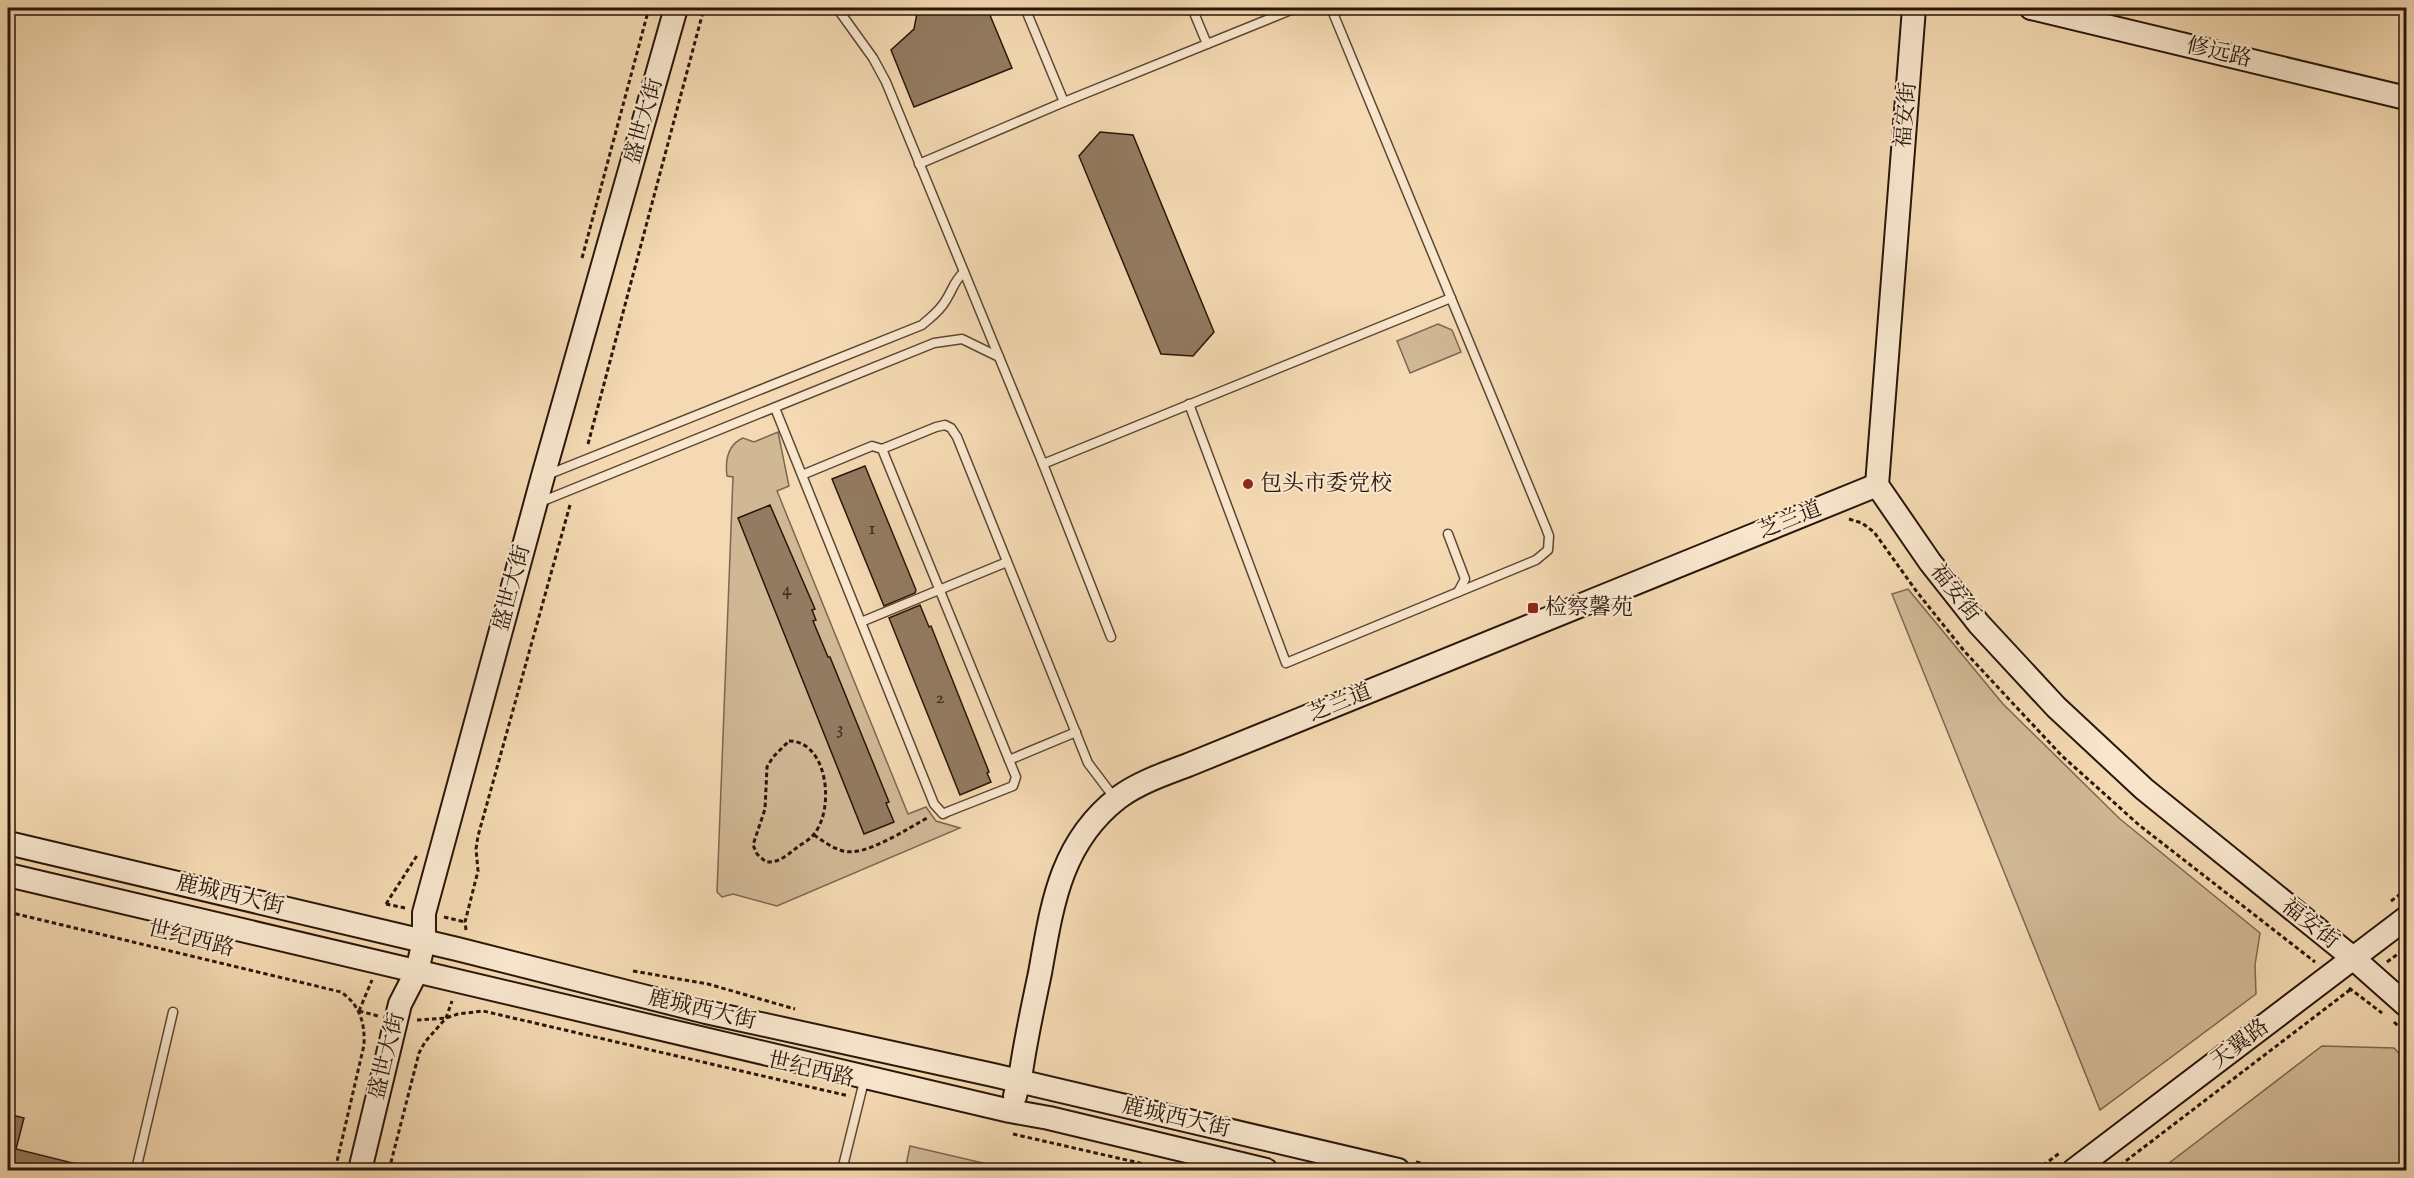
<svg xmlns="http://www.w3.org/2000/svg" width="2414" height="1178" font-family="'IM FELL English','Noto Serif SC',serif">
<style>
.green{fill:#d1b895;stroke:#7d6750;stroke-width:1.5}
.building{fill:#937b61;stroke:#29160a;stroke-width:1.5}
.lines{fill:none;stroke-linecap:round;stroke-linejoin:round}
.lane-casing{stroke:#5c4734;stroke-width:11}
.secondary-casing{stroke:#29160a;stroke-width:26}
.path{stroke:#29160a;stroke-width:3;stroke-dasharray:4.5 3;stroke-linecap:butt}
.lane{stroke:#f8e6cd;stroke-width:8}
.secondary{stroke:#f8e6cd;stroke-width:22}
.poi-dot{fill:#8f2418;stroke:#f8e6cd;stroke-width:2}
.labels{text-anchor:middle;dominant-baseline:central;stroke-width:4.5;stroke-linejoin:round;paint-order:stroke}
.number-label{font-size:20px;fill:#442f20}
.street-label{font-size:22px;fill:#29160a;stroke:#f8e6cd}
.poi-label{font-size:22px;fill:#29160a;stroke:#f8e6cd;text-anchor:start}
</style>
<rect width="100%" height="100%" fill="#f4d9b2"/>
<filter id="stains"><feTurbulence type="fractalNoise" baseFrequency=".00333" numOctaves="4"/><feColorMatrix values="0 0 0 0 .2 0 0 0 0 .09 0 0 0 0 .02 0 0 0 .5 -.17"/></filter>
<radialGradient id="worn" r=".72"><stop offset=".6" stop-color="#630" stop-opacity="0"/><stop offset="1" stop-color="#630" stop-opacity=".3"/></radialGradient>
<g class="green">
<polygon points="1438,324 1452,330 1461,352 1410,373 1397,341"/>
<path d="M778,432l11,54 -12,5 131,323 18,-7 10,14 24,7 -183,78 -44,-12 -11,3 -5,-5 16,-415 -6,-1c-2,-16 0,-31 16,-38l11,4z"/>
<polygon points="1908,589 2003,704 2120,819 2260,933 2255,965 2256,994 2100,1110 1892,594"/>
<polygon points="2322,1046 2394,1048 2406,1061 2406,1170 2160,1170"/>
<polygon points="910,1146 1013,1170 905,1170"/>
</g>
<g class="building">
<polygon points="918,8 987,8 1012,68 914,107 891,50 914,29"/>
<polygon points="1100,132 1133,135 1214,332 1193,356 1161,354 1079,156"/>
<polygon points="865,466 916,590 915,593 884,606 832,479"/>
<polygon points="770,505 815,609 812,610 816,620 813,621 828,657 830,657 889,802 886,803 894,822 864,834 738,518"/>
<polygon points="920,605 929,627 931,626 989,772 987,773 991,782 960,795 889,618"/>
<polygon points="8,1114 24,1118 16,1149 81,1165 81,1170 8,1170"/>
</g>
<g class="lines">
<g class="lane-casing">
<g id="lane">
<polyline points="837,8 873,58 886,82 1043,464 1451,298"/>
<polyline points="1025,8 1064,102"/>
<polyline points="1192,8 1207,44"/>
<polyline points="919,164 1064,102 1296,8"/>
<polyline points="1189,404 1286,663 1536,560 1548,550 1549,536 1546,528 1331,8"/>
<polyline points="775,408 934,804 943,814 947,812 1013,786 1016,777 882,449 872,446 802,475"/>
<polyline points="882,449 936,427 945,425 951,428 957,437 1088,763 1116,800"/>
<polyline points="1043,464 1111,637"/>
<path d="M547,475l375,-150c9,-8 18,-14 24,-25 7,-11 8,-19 18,-28"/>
<polyline points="538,503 934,343 962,339 999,357"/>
<polyline points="1448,534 1465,579 1458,592"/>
<polyline points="861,622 1007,562"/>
<polyline points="1009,760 1076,732"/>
<polyline points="136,1170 173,1012"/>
<polyline points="842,1170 865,1077"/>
</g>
</g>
<g class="secondary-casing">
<g id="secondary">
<polyline points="1914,8 1877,485 1930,562 1979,624 2056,707 2144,789 2353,958 2406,1005"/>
<polyline points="2031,8 2406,98"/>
<polyline points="8,843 457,949 706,1012 993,1075 1398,1170"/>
<polyline points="8,875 1010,1111 1049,1118 1266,1170"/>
<path d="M1015,1096l6,-24c5,-34 12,-66 19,-99 12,-67 20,-130 78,-175 20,-15 46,-24 70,-33l689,-280"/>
<polyline points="360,1170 400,1004 417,971 424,941 424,913 543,476 676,8"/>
<polyline points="2074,1170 2406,918"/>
</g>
</g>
<g class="path">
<polyline points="582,258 649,8"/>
<polyline points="588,444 704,8"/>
<polyline points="1849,519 1862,523 1874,532 1917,592 1965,652 2062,756 2139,825 2315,962"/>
<path d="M789,741c39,0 46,68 25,93 -4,6 -13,10 -19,15 -9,7 -17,14 -29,13l-9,-8 -4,-9 12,-36 2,-42 6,-10z"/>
<path d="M814,835c9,6 18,13 29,16 23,6 65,-23 86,-34"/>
<polyline points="2391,901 2406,890"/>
<polyline points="386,904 418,854"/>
<polyline points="386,904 405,908"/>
<path d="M8,912l333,80c19,13 24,31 23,53l-29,125"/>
<polyline points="444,917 465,922"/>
<polyline points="466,930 465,922 478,871 476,849 478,836 570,505"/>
<polyline points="2387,962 2406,948"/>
<polyline points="633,971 708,984 795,1009"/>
<polyline points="2349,988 2382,1013"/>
<polyline points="359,1011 378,1016"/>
<polyline points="359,1011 372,980"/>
<polyline points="417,1020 446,1018 458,1014 483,1011 849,1096"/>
<polyline points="2394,1022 2406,1033"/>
<polyline points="1013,1134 1170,1170"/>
<polyline points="1416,1162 1451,1170"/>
<polyline points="389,1170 419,1053 425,1042 446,1018 452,1001"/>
<polyline points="2037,1170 2061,1152"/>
<polyline points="2114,1170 2351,989"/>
</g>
<use href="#lane" class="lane"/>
<use href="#secondary" class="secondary"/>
</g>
<g class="poi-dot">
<circle cx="1248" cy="484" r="6"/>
<rect x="1527" y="602" width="12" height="12" rx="3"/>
</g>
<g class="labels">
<g class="number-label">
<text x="872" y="528">1</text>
<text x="787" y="589">4</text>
<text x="940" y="697">2</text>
<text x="840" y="728">3</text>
</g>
<g class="street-label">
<text transform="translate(2219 53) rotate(13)">修远路</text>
<text transform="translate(1906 115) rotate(-85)">福安街</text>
<text transform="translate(644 121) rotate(-74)">盛世大街</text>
<text transform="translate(1790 520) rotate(-22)">芝兰道</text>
<text transform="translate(512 588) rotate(-75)">盛世大街</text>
<text transform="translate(1955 593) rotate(52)">福安街</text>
<text transform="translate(1340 703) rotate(-22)">芝兰道</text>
<text transform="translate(230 895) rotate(13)">鹿城西大街</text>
<text transform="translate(2310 924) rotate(39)">福安街</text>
<text transform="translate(191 939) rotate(14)">世纪西路</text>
<text transform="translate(702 1010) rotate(13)">鹿城西大街</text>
<text transform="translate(2240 1044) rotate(-37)">天翼路</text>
<text transform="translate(387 1056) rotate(-76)">盛世大街</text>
<text transform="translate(811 1070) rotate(13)">世纪西路</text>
<text transform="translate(1176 1118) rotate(13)">鹿城西大街</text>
</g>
<g class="poi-label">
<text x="1260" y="484">包头市委党校</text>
<text x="1545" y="608">检察馨苑</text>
</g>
</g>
<rect width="2414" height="1178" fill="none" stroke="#f4d9b2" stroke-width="30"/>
<rect x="9" y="9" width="2396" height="1160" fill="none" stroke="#29160a" stroke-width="3"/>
<rect x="15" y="15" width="2384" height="1148" fill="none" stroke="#29160a" stroke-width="1.5"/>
<rect width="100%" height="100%" filter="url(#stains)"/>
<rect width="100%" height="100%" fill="url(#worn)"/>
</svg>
